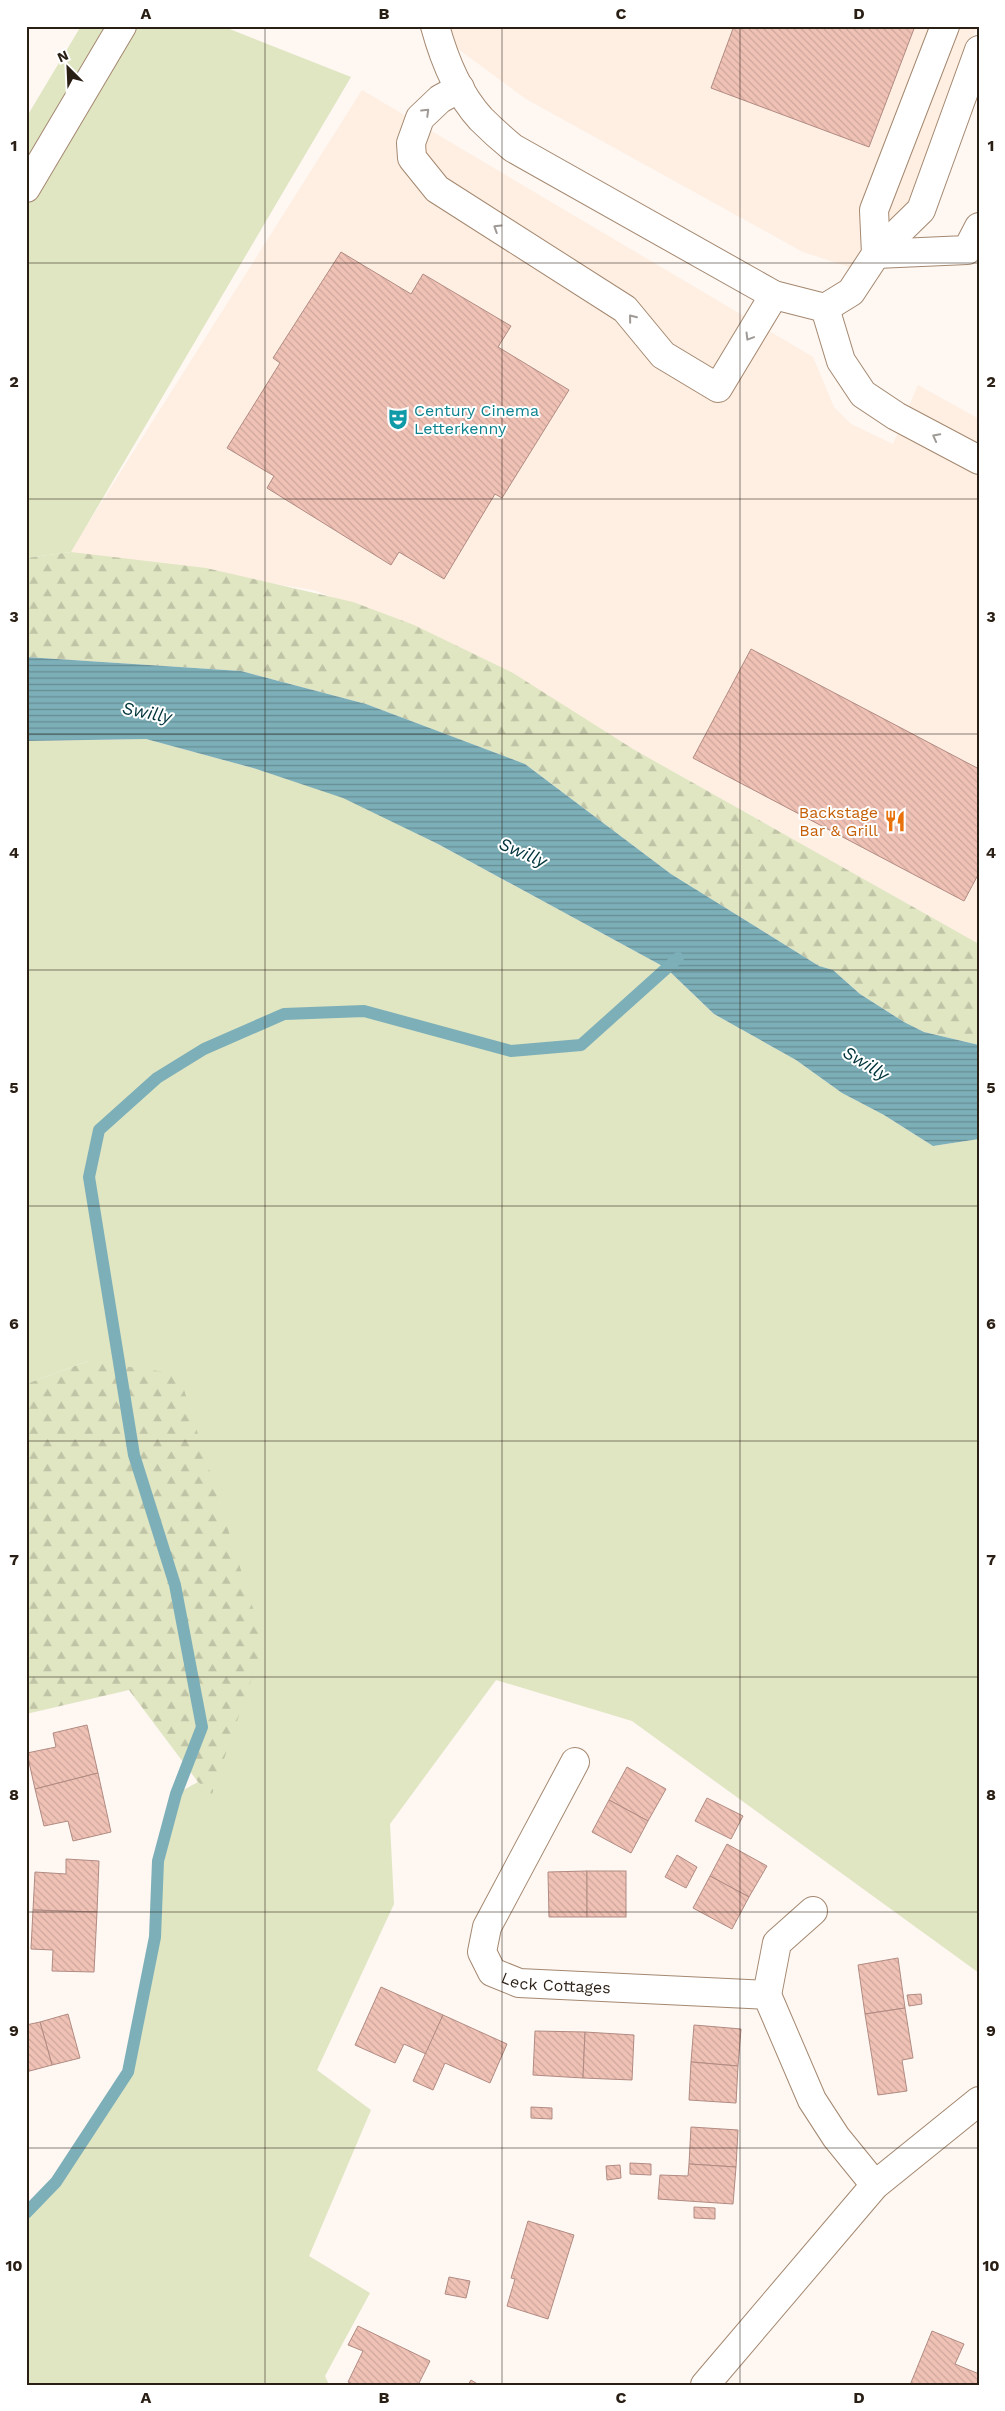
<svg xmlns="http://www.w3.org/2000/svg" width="1005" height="2411" font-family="'Work Sans',sans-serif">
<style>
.built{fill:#feefe2}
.grass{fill:#e0e5c2}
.forest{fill:url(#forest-firs)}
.water{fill:url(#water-rules)}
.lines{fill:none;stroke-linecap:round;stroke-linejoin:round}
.stream{stroke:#7cafb8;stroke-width:12}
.building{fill:url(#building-back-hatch);stroke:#b18b82}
.minor-casing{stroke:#a48870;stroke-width:30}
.minor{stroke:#fff;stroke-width:28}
.oneway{stroke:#9f9a96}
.grid{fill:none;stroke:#2a1f15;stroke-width:1;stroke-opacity:0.55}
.labels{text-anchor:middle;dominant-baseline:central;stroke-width:4;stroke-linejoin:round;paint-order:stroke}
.culture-label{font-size:16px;fill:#0d838f;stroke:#fff;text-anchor:start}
.food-label{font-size:16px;fill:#c56008;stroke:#fff;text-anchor:end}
.street-label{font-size:16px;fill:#2a1f15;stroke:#fff}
.water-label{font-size:18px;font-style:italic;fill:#01353c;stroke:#fff}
.neatline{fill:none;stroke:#2a1f15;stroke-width:2}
.grid-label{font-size:16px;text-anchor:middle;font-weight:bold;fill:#2a1f15}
</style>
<defs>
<pattern id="forest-firs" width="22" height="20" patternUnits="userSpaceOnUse" patternTransform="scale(1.25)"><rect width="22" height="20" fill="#e0e5c2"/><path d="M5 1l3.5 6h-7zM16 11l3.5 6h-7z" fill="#c0c4a6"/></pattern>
<pattern id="water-rules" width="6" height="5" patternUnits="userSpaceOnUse" patternTransform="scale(1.25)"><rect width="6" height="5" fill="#7cafb8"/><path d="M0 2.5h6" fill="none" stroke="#668e94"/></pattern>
<pattern id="building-back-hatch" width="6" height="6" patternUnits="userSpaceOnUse" patternTransform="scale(1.25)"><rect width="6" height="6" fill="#f0c2b6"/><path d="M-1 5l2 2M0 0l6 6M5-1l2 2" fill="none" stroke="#cea69c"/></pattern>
</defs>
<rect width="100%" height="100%" fill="#fef7f2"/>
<g class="built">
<polygon points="427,26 977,26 905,224 880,277 803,252 526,99"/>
<polygon points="362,90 813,357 834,407 851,424 893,444 918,385 979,419 979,944 633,749 488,663 314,590 70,552"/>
</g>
<g class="grass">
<polygon points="81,26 187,26 189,28 190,26 222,26 351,77 71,552 26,558 26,118"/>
<polygon points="146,739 253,768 343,797 438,844 666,968 714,1014 796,1060 842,1093 884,1115 933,1146 979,1139 979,1973 632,1721 496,1680 390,1824 394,1904 317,2070 371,2110 309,2256 370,2293 325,2376 329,2385 26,2385 26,2213 56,2182 128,2072 155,1937 158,1861 176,1794 198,1782 212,1793 88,1361 26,1384 26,741"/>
</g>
<g class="forest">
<polygon points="71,552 206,568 353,602 414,625 513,673 633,749 979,944 979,1045 924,1032 904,1022 860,994 833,970 819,966 671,874 525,764 366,704 241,671 26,657 26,558"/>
<polygon points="88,1361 179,1374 264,1643 212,1794 198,1782 129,1690 26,1714 26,1384"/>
</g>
<polygon class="water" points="26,657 241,671 366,704 525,764 671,874 819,966 833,970 860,994 904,1022 924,1032 979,1045 979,1139 933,1146 884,1115 842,1093 796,1060 714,1014 666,968 438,844 343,798 253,768 146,739 26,741"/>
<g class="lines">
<polyline class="stream" points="26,2213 56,2182 128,2072 155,1937 158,1861 176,1794 202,1727 175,1585 134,1455 89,1177 99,1130 157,1078 204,1049 284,1014 364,1011 511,1051 581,1045 678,958"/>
</g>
<g class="building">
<polygon points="734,26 915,26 869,147 711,88"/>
<polygon points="341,252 411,294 423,274 511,326 498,347 569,390 502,498 495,494 444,579 399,552 391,565 267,488 274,476 227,448 280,363 273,358"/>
<polygon points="751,649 979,769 979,873 964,901 693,758"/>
<polygon points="87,1725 98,1773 35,1789 27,1753 56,1747 53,1733"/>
<polygon points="627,1767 666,1789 648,1821 609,1800"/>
<polygon points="98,1773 111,1832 73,1841 68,1821 44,1826 35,1789"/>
<polygon points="707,1798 743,1816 731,1839 695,1821"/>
<polygon points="609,1800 648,1821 631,1853 592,1832"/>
<polygon points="727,1844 767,1866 749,1897 710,1876"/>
<polygon points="677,1855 697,1867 686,1888 665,1877"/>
<polygon points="66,1859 99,1861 97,1912 33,1910 35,1872 66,1874"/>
<polygon points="587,1871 587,1917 549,1917 548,1872"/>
<rect x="587" y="1871" width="39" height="46"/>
<polygon points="710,1876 749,1897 732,1929 693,1908"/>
<polygon points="33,1910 97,1912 94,1972 52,1971 53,1950 31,1949"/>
<polygon points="898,1958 905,2008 865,2014 858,1965"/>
<polygon points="381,1987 443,2015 426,2054 404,2044 395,2063 355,2045"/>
<polygon points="921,1994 922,2004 909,2006 907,1995"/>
<polygon points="905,2008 913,2058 902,2060 907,2091 878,2095 865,2014"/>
<polygon points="68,2014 80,2058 52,2065 40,2022"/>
<polygon points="443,2015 507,2044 490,2083 445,2063 433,2090 413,2081"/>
<polygon points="40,2022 52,2065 26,2072 26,2025"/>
<polygon points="694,2025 741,2029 738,2066 691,2062"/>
<polygon points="535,2031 585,2032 583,2078 533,2075"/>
<polygon points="585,2032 634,2035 632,2080 583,2078"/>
<polygon points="691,2062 738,2066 736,2103 689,2100"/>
<polygon points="531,2107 552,2108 552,2119 531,2118"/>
<polygon points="691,2127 738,2130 736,2167 689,2164"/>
<polygon points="630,2163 651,2164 651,2175 630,2174"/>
<polygon points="689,2164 736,2167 733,2204 658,2199 660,2175 688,2176"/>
<polygon points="620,2165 621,2178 607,2180 606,2166"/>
<polygon points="694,2207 715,2208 715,2219 694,2218"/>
<polygon points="528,2221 574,2235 548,2319 507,2306 515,2279 511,2278"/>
<polygon points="449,2277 470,2281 466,2298 445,2294"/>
<polygon points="358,2326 430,2361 418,2385 355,2385 348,2382 363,2351 348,2345"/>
<polygon points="932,2331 964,2344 955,2364 979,2374 979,2385 910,2385"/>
<polygon points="471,2380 479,2385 468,2385"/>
</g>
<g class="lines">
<g class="minor-casing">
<g id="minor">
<path d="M435,26c9,33 23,68 46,93 10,10 21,20 32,29l261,147 51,13 26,-16 25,-38 -2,-44 71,-184"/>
<polyline points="460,88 440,99 420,118 411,143 412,158 437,189 625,309 663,355 718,388 774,295"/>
<polyline points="26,188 122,26"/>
<polyline points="876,254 921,210 979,50"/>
<polyline points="876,254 967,250 979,227"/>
<polyline points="825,308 841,361 863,394 896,416 979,460"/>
<path id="s1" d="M575,1762l-88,165 -5,25 10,20 27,11 248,12 45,105 24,37 39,48"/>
<polyline points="767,1995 777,1943 813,1911"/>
<polyline points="705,2385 875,2185 979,2101"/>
</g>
</g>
<use href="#minor" class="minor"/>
</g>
<defs><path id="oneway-chevron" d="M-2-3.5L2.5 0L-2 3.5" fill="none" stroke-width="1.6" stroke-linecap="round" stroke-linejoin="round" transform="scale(1.25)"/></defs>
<g class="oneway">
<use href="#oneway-chevron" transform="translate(426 112) rotate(-44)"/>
<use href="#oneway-chevron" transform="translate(497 228) rotate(-148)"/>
<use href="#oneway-chevron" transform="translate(632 318) rotate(-129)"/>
<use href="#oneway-chevron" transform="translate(749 337) rotate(121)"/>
<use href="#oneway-chevron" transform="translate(936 437) rotate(-152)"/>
</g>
<path class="grid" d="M265,26v2359M502,26v2359M740,26v2359M26,263h953M26,499h953M26,734h953M26,970h953M26,1206h953M26,1441h953M26,1677h953M26,1912h953M26,2148h953"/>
<defs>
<g id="theatre-bare" transform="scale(1.725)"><path d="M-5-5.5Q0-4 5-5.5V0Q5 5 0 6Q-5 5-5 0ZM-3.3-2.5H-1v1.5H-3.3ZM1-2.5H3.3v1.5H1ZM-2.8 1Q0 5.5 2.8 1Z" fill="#0f9aa8" stroke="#fff" stroke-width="2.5" paint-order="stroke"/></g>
<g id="restaurant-bare" transform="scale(1.725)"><path d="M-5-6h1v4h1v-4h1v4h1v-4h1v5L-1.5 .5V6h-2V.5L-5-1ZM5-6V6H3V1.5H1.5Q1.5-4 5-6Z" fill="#e8710a" stroke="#fff" stroke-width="2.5" paint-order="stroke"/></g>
</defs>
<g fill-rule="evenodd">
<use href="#theatre-bare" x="398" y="419"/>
<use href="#restaurant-bare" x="895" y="821"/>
</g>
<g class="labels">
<g class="culture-label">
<text x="414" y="410">Century Cinema<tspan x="414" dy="18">Letterkenny</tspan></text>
</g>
<g class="food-label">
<text x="878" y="812">Backstage<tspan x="878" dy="18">Bar &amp; Grill</tspan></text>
</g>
<g class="street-label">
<text stroke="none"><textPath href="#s1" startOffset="301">Leck Cottages</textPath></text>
</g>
<g class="water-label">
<text transform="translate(147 712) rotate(11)">Swilly</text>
<text transform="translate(523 852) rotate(23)">Swilly</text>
<text transform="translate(866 1063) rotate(31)">Swilly</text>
</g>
</g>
<rect width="1005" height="2411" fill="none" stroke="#ffffff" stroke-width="55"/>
<g transform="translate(68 68) rotate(336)" stroke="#ffffff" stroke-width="4" paint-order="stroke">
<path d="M0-4L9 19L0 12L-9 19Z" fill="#2a1f15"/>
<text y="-8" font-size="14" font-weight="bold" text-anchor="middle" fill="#2a1f15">N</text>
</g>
<rect x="28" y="28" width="950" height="2356" class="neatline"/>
<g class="grid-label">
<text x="146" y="19">A</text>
<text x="384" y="19">B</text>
<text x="621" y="19">C</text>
<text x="859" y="19">D</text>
<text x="14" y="151">1</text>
<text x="991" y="151">1</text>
<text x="14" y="387">2</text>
<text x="991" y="387">2</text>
<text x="14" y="622">3</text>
<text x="991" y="622">3</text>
<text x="14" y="858">4</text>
<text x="991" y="858">4</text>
<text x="14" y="1093">5</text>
<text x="991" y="1093">5</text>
<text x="14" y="1329">6</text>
<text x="991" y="1329">6</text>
<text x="14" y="1565">7</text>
<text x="991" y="1565">7</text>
<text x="14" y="1800">8</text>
<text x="991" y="1800">8</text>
<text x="14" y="2036">9</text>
<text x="991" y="2036">9</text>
<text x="14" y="2271">10</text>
<text x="991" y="2271">10</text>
<text x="146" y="2403">A</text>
<text x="384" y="2403">B</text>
<text x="621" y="2403">C</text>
<text x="859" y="2403">D</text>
</g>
</svg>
